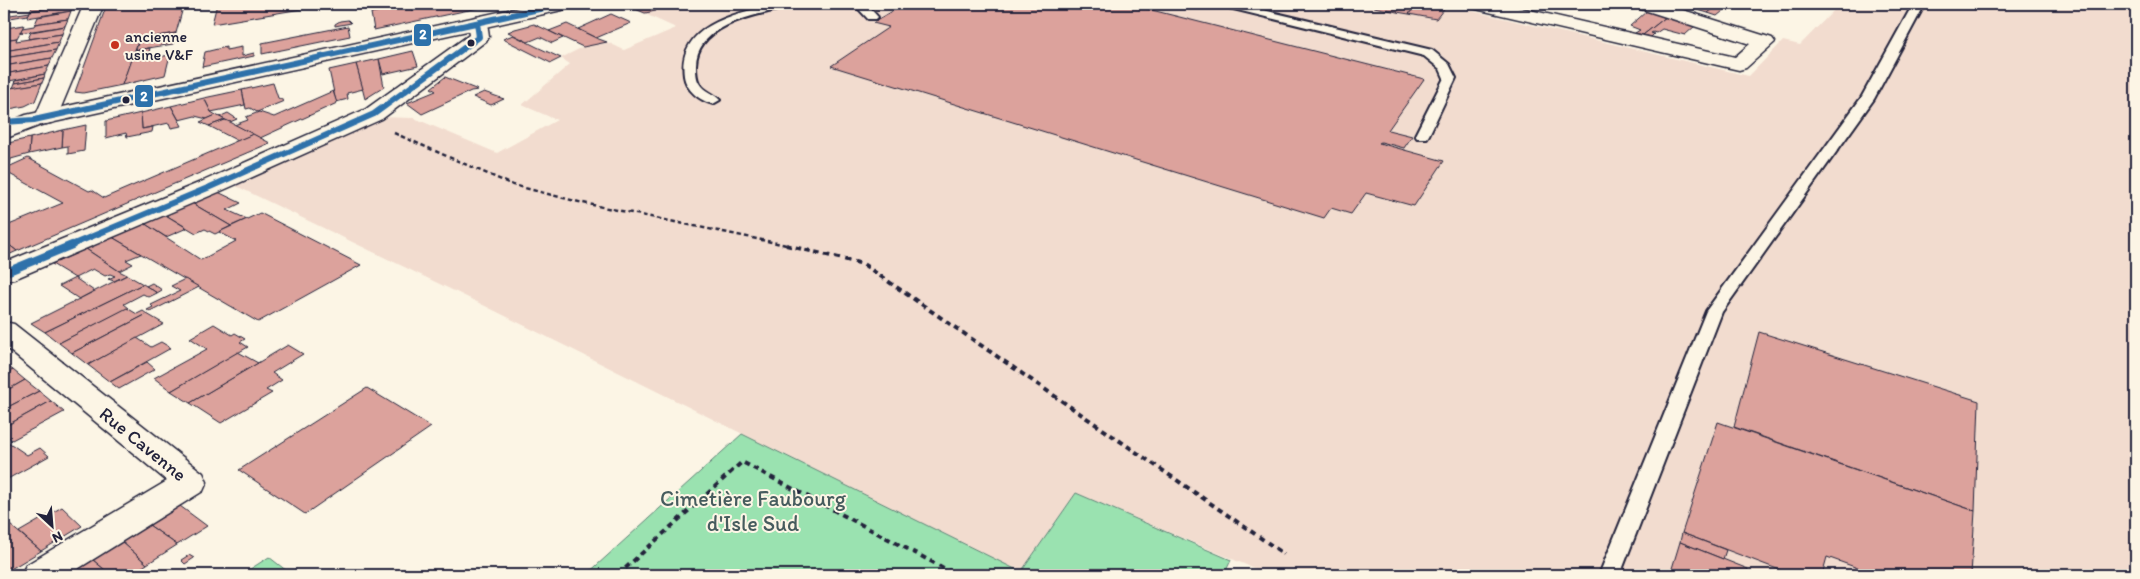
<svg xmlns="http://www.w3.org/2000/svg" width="2140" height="579" font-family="Itim,sans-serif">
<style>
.built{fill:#f2dccf}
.green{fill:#9ae2b0;stroke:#5e8276}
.building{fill:#dca29c;stroke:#22223b}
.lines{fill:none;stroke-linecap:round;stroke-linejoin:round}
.lane-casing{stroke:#22223b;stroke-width:4}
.street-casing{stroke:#22223b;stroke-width:3}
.secondary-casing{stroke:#22223b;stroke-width:3}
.path-far1{stroke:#22223b;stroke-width:2.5;stroke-dasharray:4.5 3;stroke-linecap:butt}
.path{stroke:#22223b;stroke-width:4;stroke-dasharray:5.5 4.5;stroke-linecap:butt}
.lane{fill:#fcf5e5;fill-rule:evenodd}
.street{fill:#fcf5e5;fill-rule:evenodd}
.secondary{fill:#fcf5e5;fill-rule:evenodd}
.bus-1-far1-casing{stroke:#fcf5e5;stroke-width:9}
.bus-1-casing{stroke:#fcf5e5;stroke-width:12}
.bus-1-far1{stroke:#2d71aa;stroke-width:6}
.bus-1{stroke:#2d71aa;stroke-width:8}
.bus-dot{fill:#22223b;stroke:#fcf5e5;stroke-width:2}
.poi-dot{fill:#c8321e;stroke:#fcf5e5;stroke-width:2}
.labels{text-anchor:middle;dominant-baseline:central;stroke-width:4;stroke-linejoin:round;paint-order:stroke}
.far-poi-label{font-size:16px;fill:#22223b;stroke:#fcf5e5;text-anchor:start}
.street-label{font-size:19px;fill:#22223b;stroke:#fcf5e5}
.near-park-label{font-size:22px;fill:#465c5e;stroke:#fcf5e5}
.line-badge{stroke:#fcf5e5;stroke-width:2}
.badge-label{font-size:14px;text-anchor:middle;font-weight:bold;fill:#fff}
</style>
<rect width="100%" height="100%" fill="#fcf5e5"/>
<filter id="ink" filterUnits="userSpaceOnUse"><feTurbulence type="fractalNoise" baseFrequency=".02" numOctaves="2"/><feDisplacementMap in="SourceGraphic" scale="10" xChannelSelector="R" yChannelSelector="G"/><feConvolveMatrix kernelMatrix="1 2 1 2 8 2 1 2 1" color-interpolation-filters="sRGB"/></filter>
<g filter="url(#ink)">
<polygon class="built" points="623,4 1355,4 1436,19 1447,5 1749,76 1783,41 1800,45 1840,4 2136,4 2136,575 1270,575 1076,493 1021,572 477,302 232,184 378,117 414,118 497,153 557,120 522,105 570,64 561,58 583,47 607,42 624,50 676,28"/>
<g class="green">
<polygon points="742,434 1021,572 1076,493 1231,560 1224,575 586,575"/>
<polygon points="269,557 292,575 241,575"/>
</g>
<g class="building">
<polygon points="33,4 74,4 30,11"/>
<polygon points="74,4 71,11 27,18 30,11"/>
<polygon points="107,4 184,4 176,33 139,39 122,85 83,93 75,92"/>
<polygon points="217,4 331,4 212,24"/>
<polygon points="445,4 497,4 374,30 371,13 410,5 412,10"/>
<polygon points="623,4 650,4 656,11 645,13"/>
<polygon points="904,4 1128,4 1424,79 1388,130 1412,136 1404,148 1381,142 1379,143 1444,161 1414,206 1366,193 1351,214 1331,208 1324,218 831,66 889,27 873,23"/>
<polygon points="1377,4 1393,5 1405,4 1397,12 1374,7"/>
<polygon points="1405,4 1417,4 1409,14 1397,12"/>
<polygon points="1417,4 1441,4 1447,5 1436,19 1409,14"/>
<polygon points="1665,4 1688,4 1681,9"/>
<polygon points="1688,4 1719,4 1708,13 1685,6"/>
<polygon points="1719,4 1728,7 1717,16 1708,13"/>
<polygon points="71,11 68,19 35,24 38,17"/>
<polygon points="1647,11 1666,17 1643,35 1635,33 1640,30 1630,26"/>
<polygon points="30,12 28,15 4,19 4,16"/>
<polygon points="611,14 631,23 596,38 578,29"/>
<polygon points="1666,17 1695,26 1685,35 1662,29 1656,33 1653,32 1651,33 1654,34 1651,37 1643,35"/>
<polygon points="68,19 65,26 20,33 22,28 34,26 35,24"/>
<polygon points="348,20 351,23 335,26 335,24 340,21"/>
<polygon points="534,24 549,31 563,38 552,43 540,37 528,42 508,32 515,29"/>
<polygon points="567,24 596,38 607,42 583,47 549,31"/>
<polygon points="24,25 17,38 4,40 6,28"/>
<polygon points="65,26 62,34 28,39 31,32"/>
<polygon points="348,26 350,36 262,54 262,43"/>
<polygon points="176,33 173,44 136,50 139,39"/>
<polygon points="62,34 59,42 4,51 4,40 17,38 16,41"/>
<polygon points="513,35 537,47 561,58 551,63 503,39"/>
<polygon points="59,42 56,50 4,58 4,51"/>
<polygon points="226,47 226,50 242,47 242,56 254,53 254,56 202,67 205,52"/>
<polygon points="150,48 147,59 170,55 165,75 122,85 134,51"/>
<polygon points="56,50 52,58 4,66 4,58"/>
<polygon points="413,51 418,66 383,74 379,59"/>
<polygon points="52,58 49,66 4,74 4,66"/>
<polygon points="379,59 384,87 365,99 356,64"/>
<polygon points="356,64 363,89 347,93 348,99 336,102 329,70"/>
<polygon points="49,66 45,74 4,82 4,74"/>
<polygon points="45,74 44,78 15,83 16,80"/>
<polygon points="445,77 478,90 471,91 422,114 407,103 436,91 431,88"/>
<polygon points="44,78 42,83 13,88 15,83"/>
<polygon points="42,83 35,101 25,106 4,110 4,89"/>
<polygon points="273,83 278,98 284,101 257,112 250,108 246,109 242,90"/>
<polygon points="242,90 245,105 211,112 204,98"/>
<polygon points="333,91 337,103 260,138 234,125 248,120 246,117 259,112 274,117"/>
<polygon points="484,92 504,99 491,105 473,97"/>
<polygon points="204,98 211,112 216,115 207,119 195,116 179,120 171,106"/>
<polygon points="171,106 182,126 171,128 169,123 142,129 141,113"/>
<polygon points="141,113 142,129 153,127 152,132 127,137 126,133 106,138 106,121"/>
<polygon points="228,113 237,119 230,122 219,117"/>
<polygon points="216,115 225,120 209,126 200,122"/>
<polygon points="225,120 230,122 253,134 238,141 209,126"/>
<polygon points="86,125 84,151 68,154 68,146 62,147 63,130"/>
<polygon points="63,130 62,147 29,154 30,138"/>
<polygon points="253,134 270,143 17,251 4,241 4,227 63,203 4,171 4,169 28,158 89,191 92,190 104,198"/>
<polygon points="30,138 29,154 11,159 10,164 4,166 4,144"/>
<polygon points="216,191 241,203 227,210 247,219 231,226 190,202"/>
<polygon points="190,202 231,226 215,234 205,229 196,233 164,214"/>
<polygon points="260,213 361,265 258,322 112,237 144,223 201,260 236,241 219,232"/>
<polygon points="164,214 187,228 166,237 144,223"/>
<polygon points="112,237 141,254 126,260 133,264 119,271 86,249"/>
<polygon points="4,241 17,251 4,257"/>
<polygon points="86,249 119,271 127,275 114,281 108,279 115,276 110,274 105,276 93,269 75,278 52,264"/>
<polygon points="127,275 143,284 45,332 31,323"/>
<polygon points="75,278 94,291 79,299 59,286"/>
<polygon points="185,279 199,287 150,312 147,310 153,307 151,305 180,291 171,286"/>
<polygon points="152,283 162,290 157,293 146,286"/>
<polygon points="143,284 157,293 149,297 143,294 124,304 129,308 59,343 45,332"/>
<polygon points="127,308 137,314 143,311 147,314 72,353 59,343"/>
<polygon points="147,314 164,324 88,365 72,353"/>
<polygon points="214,324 232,335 235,333 245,339 240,342 248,347 171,391 154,378 207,349 190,338"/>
<polygon points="1759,332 1979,401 1975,511 1734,427"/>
<polygon points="137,338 151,347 161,342 171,348 110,382 88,365"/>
<polygon points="288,345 303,354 272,373 282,380 266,390 272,393 221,423 190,403"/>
<polygon points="238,352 258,363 190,403 171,391"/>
<polygon points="147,362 155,369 119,389 110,382"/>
<polygon points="4,364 13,370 4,375"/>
<polygon points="13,370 25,380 4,392 4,375"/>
<polygon points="25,380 39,391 4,409 4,392"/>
<polygon points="367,388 431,427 305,514 239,470"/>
<polygon points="39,391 51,401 4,427 4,409"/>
<polygon points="51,401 64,412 12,440 4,433 4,427"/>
<polygon points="1718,422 1975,511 1971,575 1877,575 1827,557 1822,575 1793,575 1682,533"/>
<polygon points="8,442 27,455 40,448 49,456 4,481 4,445"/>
<polygon points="180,506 207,526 177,545 149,525"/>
<polygon points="62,507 82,526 41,551 19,532"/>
<polygon points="4,520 41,551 9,570 4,570"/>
<polygon points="149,525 177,545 147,564 122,542"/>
<polygon points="1682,533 1726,550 1723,559 1680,542"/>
<polygon points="122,542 147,564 131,575 111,575 93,560"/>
<polygon points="1680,542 1748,569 1746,575 1670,575"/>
<polygon points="189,555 194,558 185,564 181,560"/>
<polygon points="93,560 111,575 69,575"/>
</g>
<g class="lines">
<g class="lane-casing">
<g id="lane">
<path d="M777,4h19l-2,2c-32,8 -97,16 -98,59 0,6 0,13 3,18 5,9 15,10 21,17l-7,4c-13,-3 -27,-14 -29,-28 -7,-52 54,-63 93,-72z"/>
<polygon points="854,4 866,4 878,17 876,19 868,19"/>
<polygon points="1219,4 1238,4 1432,50 1449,64 1456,78 1429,135 1427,138 1417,138 1415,135 1444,78 1440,69 1424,56 1221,6"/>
<polygon points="1913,4 1925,4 1874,99 1722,312 1620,575 1599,575 1706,311 1861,98"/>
</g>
</g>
<g class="street-casing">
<g id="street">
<polygon points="84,4 104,4 57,117 54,122 46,124 38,122 35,117"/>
<polygon points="1470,4 1504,4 1735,57 1750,44 1638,8 1635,4 1664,4 1772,38 1775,42 1746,68 1739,70 1480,10 1473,8"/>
<polygon points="477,17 484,19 487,23 489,37 486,41 382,119 219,192 14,279 4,281 4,263 201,182 366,109 469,35 467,23 470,19"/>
<polygon points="4,322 14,324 203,473 207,482 203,491 68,575 21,575 26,565 167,481 4,346"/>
</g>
</g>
<g class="secondary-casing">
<polygon id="secondary" points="536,4 572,4 569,8 562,10 41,125 4,139 4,124 26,115"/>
</g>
<polyline class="path-far1" points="394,133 513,185 583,203 791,246"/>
<g class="path">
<polyline points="786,245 863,264 1284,554"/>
<polyline points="618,575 742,462 957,575"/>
</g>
<use href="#lane" class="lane"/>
<use href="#street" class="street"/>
<use href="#secondary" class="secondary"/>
<g class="bus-1-far1-casing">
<g id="bus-1-far1">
<polyline points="4,122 34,120 562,4"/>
<polyline points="69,246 210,187 374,114 479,37 477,23"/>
</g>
</g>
<g class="bus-1-casing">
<polyline id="bus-1" points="4,273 72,245"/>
</g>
<use href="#bus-1-far1" class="bus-1-far1"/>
<use href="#bus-1" class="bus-1"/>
</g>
</g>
<g class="bus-dot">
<circle cx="471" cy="43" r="4.5"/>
<circle cx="126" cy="100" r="4.5"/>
</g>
<circle class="poi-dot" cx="115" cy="45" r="5"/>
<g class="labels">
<g class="far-poi-label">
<text x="125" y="36">ancienne<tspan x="125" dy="18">usine V&amp;F</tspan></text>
</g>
<g class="street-label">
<text transform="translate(143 444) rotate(39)">Rue Cavenne</text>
</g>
<g class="near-park-label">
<text x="753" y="498">Cimetière Faubourg<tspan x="753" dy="25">d'Isle Sud</tspan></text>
</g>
</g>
<g class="line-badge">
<rect x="413" y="23" width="19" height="24" rx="5" fill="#2d71aa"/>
<rect x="134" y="84" width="20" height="24" rx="5" fill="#2d71aa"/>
</g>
<g class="badge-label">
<text x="423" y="39">2</text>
<text x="144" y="101">2</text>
</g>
<rect width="2140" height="579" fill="none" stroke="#fcf5e5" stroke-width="20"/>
<rect x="10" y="10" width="2120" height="559" fill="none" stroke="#22223b" stroke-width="2" filter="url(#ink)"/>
<g transform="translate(52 526) rotate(154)" stroke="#fcf5e5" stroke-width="4" paint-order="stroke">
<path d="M0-4L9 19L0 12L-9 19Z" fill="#22223b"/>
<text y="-8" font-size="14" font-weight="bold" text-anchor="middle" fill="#22223b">N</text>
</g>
</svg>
